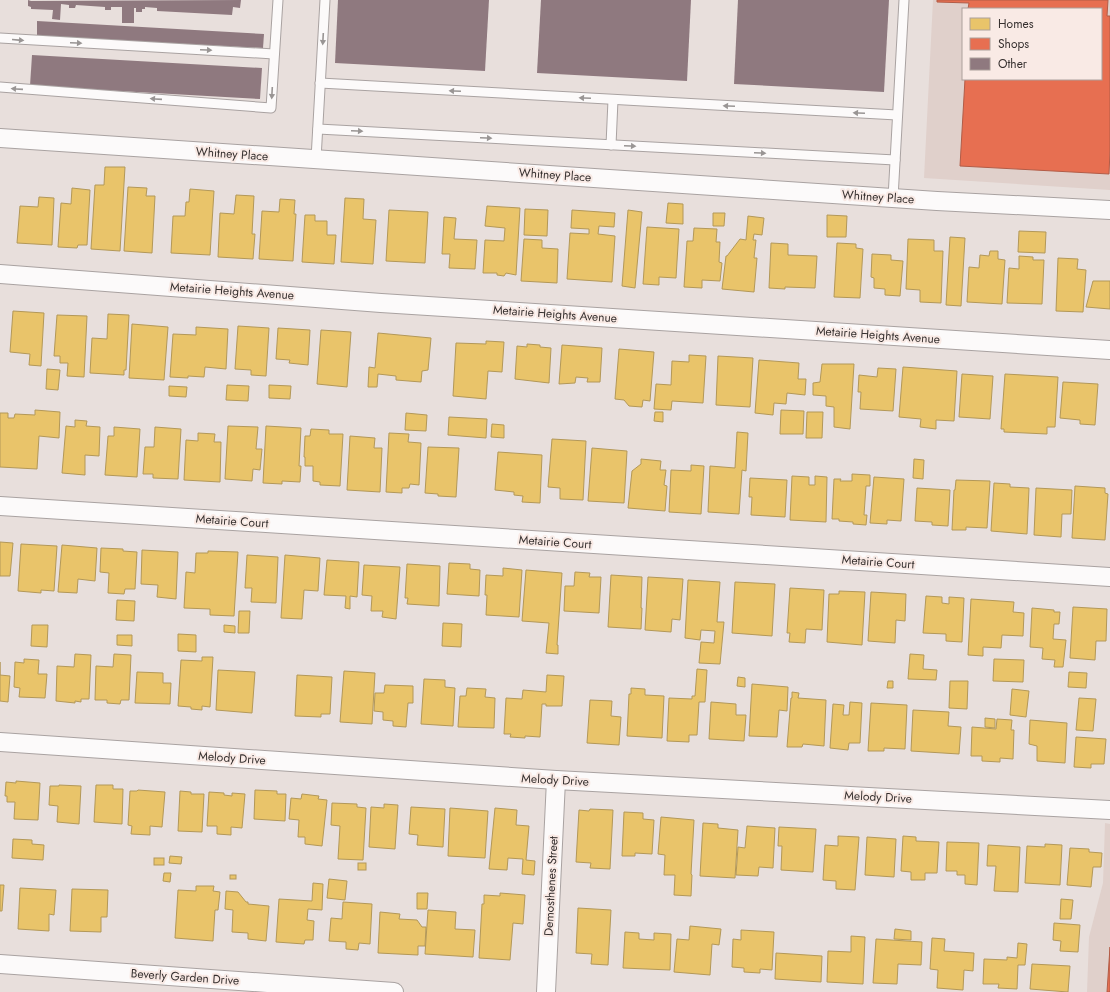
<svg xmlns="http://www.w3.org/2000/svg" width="1110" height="992" font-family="Jost,sans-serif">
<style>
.built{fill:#e0d0cb;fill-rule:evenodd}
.homes{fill:#e9c46a;stroke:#b39858}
.shops{fill:#e76f51;stroke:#b25c47}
.building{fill:#8f797f}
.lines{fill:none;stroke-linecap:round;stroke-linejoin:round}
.lane-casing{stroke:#a9a2a1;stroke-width:11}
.street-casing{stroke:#a9a2a1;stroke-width:20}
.lane{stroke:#fcfafa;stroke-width:9}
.street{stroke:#fcfafa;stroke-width:18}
.oneway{fill:#999594}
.labels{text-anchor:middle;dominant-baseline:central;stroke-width:4;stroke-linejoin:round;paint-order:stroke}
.street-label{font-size:12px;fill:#36302f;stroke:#f9eae5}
</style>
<rect width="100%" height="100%" fill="#e8dfdc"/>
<g class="built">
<path d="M933,0h177v190l-186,-12zM963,9h138v70h-138z"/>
<polygon points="1105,823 1110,824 1110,992 1087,992 1089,937 1103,883"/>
</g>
<g class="homes">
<polygon points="105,167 125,167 120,251 91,249 95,185 104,185"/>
<polygon points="128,187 147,188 146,196 155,196 152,253 124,251"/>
<polygon points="72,188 90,190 87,245 78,245 77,248 58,247 61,203 71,204"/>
<polygon points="190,189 214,191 210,255 171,253 173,216 185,216 186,202 189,202"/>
<polygon points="236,195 254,196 252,234 255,234 253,259 218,257 220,213 234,214"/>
<polygon points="39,197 54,198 52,245 17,243 20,206 38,207"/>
<polygon points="345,198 364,199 363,219 376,220 373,264 341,262"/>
<polygon points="280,199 295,200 294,214 296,214 293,261 259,259 262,211 279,212"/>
<polygon points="668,203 683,204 683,224 666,223"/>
<polygon points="487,206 520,208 516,275 506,273 504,276 497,275 497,273 483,273 485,240 504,241 505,228 485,226"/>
<polygon points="525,209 548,210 547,236 524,235"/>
<polygon points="389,210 428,212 425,263 386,261"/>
<polygon points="572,210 615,213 614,227 599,226 598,234 615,236 612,282 567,279 570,233 589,234 589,229 571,228"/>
<polygon points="628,210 642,212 635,288 622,286"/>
<polygon points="713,213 725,213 724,226 713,226"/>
<polygon points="305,215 315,215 315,221 327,221 327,235 336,235 334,264 302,262"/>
<polygon points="827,215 847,216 846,237 827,237"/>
<polygon points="748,216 764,218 762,235 754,234 753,240 756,240 754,258 757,258 754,292 722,289 726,256 727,256 740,239 746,240"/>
<polygon points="444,217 456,218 454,239 477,240 475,269 449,268 450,254 442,254"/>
<polygon points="647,227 679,229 676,278 659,277 659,285 643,284"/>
<polygon points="694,228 717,229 716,242 720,242 719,262 722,263 720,281 702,280 702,288 684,287 687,241 693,241"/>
<polygon points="1019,231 1046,232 1045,253 1018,252"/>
<polygon points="950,237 965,238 961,306 946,305"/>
<polygon points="524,239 542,240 542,248 558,249 557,283 521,281"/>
<polygon points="908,239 934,240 934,251 943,251 941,303 920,302 920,290 906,289"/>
<polygon points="771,243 788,244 788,255 817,256 815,288 785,287 785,289 769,288"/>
<polygon points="837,243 856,244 856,248 863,249 860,298 834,297"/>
<polygon points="990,251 998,251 998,259 1005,260 1002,304 967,302 969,267 979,268 980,255 989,256"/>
<polygon points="872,254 891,255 891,260 903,261 900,296 885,295 885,289 874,288 874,278 871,277"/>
<polygon points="1019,256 1033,257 1033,260 1044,260 1042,304 1007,303 1009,268 1019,269"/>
<polygon points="1058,258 1078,259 1077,269 1086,270 1083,312 1056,311"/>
<polygon points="1093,281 1110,281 1110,309 1086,307"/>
<polygon points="13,311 44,313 41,366 29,365 30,354 10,352"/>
<polygon points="108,314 129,315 126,370 124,370 124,375 90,373 92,338 107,339"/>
<polygon points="57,315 87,316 84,377 67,376 68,363 60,363 60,356 54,356"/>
<polygon points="132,324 168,327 164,380 129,378"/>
<polygon points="238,326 269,328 266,376 251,375 251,370 235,369"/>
<polygon points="196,327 228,329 226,369 205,367 204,377 188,376 188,378 170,377 173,334 196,335"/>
<polygon points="278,328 310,330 308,365 289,363 290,360 276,359"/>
<polygon points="321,330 351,332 347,387 317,384"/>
<polygon points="378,333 431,338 428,370 422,371 421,382 396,380 396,376 378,374 377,387 368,387 369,367 375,368"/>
<polygon points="486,341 504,342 502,372 488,371 486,399 453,396 456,343 486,344"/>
<polygon points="527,344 540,345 540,347 551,348 549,383 515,379 517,346 527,347"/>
<polygon points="562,345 602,348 600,382 587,382 588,378 576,377 575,383 559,384"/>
<polygon points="619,349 654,352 650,401 643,400 642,407 629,406 624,400 615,399"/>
<polygon points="689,355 706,356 703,403 672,401 671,410 654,409 656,384 671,385 672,361 689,362"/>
<polygon points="718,356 753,358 750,407 716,405"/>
<polygon points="759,360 799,363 798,379 806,379 805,395 787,393 786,404 774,403 773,415 755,413"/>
<polygon points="822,364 854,364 850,429 834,427 834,407 826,406 826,396 813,395 813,383 820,382"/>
<polygon points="903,367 957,371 954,421 936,420 936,429 920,427 921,419 899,417"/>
<polygon points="878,368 896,369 893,411 860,409 861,392 858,392 859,375 877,377"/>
<polygon points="47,369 60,370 58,390 46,389"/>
<polygon points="962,374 993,376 990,419 959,417"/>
<polygon points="1005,374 1058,377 1055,427 1047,427 1047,434 1004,432 1004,429 1001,429"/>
<polygon points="1063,382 1098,384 1095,425 1080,424 1080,420 1060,418"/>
<polygon points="227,385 249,386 248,401 226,400"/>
<polygon points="269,385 291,386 290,399 269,398"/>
<polygon points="169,386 187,387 186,397 169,396"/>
<polygon points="35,410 60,412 59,438 39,436 37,469 0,467 0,413 8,413 8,418 14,418 15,414 35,415"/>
<polygon points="781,410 804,411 803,434 780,434"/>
<polygon points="655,412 663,412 663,422 654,421"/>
<polygon points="807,412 823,412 822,438 806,438"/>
<polygon points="406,413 427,415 426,431 405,430"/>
<polygon points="449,417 487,419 486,438 448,435"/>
<polygon points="75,420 87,421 86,426 100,427 99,456 85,455 85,475 62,473 66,426 75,427"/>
<polygon points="492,424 504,425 504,438 491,437"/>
<polygon points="228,426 258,427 256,449 262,449 260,470 253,469 252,481 225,479"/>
<polygon points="266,426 301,428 299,466 301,466 300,482 282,481 282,484 263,483"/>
<polygon points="114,427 140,429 137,477 105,475 108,436 114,436"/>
<polygon points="155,427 181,429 178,479 153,478 153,474 143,474 145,447 154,447"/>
<polygon points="311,429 329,430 329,434 343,434 340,486 320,485 320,482 313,481 313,466 305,466 305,457 304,457 305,436 310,436"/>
<polygon points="737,432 748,433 746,471 742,470 739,514 708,512 710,466 735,468"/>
<polygon points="198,433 215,434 214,442 221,442 220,482 184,480 186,440 198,441"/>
<polygon points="389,433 409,434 408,442 421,443 419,485 410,484 409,488 402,488 402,493 386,492"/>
<polygon points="350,436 375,438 374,448 382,448 380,492 347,490"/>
<polygon points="552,439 586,441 583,500 560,499 560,488 548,487"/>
<polygon points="428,447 459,448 456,497 438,496 438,494 425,493"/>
<polygon points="592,448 627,451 624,503 588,501"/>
<polygon points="498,452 542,455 540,503 522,502 523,496 514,495 514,492 495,490"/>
<polygon points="641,459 661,461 660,470 666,470 664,485 667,486 665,511 628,508 632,471 641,464"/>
<polygon points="914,459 924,460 923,479 913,478"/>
<polygon points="691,465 704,466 701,514 669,512 671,470 691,471"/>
<polygon points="852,474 870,475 870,486 866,486 864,515 867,515 866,525 853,524 853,522 839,521 839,519 832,519 834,479 841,479 840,481 852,481"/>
<polygon points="792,476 809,477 809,485 815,485 815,476 827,477 826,522 790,520"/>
<polygon points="874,477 904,479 901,521 887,520 887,524 870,523"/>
<polygon points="750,478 787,480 785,517 751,515 752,497 749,497"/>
<polygon points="956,480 990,481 987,528 966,527 966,530 952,530 954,490 955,490"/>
<polygon points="994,483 1010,484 1010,487 1029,488 1027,534 991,531"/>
<polygon points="1075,486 1105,488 1105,493 1108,494 1105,540 1072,538"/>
<polygon points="917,488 950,490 948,526 932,525 932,522 915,521"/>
<polygon points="1036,488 1072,490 1071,514 1062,514 1061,537 1034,535"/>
<polygon points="0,542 13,543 10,576 0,576"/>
<polygon points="21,544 57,546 54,591 41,590 41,593 18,591"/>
<polygon points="62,545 97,548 95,581 78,579 77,593 58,592"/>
<polygon points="101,548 123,549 123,551 137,552 135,589 125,589 124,594 108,593 109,573 100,572"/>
<polygon points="142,550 178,552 176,599 157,597 158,585 141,584"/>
<polygon points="208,551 238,552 234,616 210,615 210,609 184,608 186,572 195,573 196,553 208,553"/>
<polygon points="247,555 278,557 276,603 251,602 252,588 245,588"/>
<polygon points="285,555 320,558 318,591 304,590 302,619 281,618"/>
<polygon points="327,560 359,562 357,597 350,596 350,609 345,608 346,596 324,595"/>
<polygon points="449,563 470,564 470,569 480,570 479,596 447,594"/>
<polygon points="407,564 440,566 439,606 407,604 408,598 405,598"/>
<polygon points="364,565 400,567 396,619 382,617 383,611 371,611 372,596 362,595"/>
<polygon points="503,568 522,570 519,617 486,615 487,595 485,595 486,575 503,576"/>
<polygon points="526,570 562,573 557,645 558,645 558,654 546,653 549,623 522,621"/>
<polygon points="575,572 590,573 589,577 601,577 599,613 564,611 565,586 574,586"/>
<polygon points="611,575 642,577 641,608 642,608 641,629 608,627"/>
<polygon points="648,577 683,579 680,620 672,619 671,632 645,630"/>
<polygon points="688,580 720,582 717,622 724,622 720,664 699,663 701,642 714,643 715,631 701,630 700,640 685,638"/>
<polygon points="735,582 775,584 772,636 732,633"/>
<polygon points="790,588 824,590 822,630 806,629 805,643 789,642 790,633 787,633"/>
<polygon points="839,591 865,592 862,645 827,642 829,594 839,594"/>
<polygon points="871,592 906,594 905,621 896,620 895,643 868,641"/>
<polygon points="926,596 942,597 942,603 949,604 949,597 964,598 962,642 946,641 946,634 923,633"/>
<polygon points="971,599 1014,602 1013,612 1024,613 1023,636 1002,635 1001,648 983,647 983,656 968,655"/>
<polygon points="117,600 135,601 134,621 116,620"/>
<polygon points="1073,607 1107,609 1106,641 1096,641 1095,660 1070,658"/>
<polygon points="1032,608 1054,610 1054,612 1060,612 1059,624 1054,624 1053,639 1066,640 1063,667 1054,667 1055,660 1042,659 1043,648 1030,647"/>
<polygon points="239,611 250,611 249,633 238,633"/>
<polygon points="443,623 462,624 461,647 442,646"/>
<polygon points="32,625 48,625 47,647 31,646"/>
<polygon points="224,625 235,626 235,633 224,632"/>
<polygon points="178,634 196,635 196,652 178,651"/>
<polygon points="117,635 132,635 132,646 117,645"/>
<polygon points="75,654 91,655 89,699 81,699 81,702 75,701 75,703 56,701 57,666 74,667"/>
<polygon points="114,654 131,655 129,700 121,700 120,704 107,703 107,700 95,700 96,666 113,667"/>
<polygon points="910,654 924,655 923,669 937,670 936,680 908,679"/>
<polygon points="202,657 213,657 210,707 202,706 202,710 191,709 191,707 178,706 181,660 202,661"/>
<polygon points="24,659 39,660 38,674 47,674 45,698 19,697 20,688 14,687 15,662 24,663"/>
<polygon points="994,659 1024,660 1023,682 993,681"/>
<polygon points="0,662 0,675 10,676 8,702 0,701"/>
<polygon points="697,669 707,670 705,702 699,702 697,735 689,735 689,742 667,741 669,698 692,699 692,696 695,696"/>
<polygon points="218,670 255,672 252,713 216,710"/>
<polygon points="344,671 375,673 372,724 340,722"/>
<polygon points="137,672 163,673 163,683 171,683 170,704 135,703"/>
<polygon points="1069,672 1087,673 1086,688 1068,687"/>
<polygon points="297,675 332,677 330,714 321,714 321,717 295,716"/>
<polygon points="547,675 564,676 562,706 546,706 546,704 542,704 540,737 525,736 525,738 510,737 511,734 504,734 506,698 522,699 523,690 546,692"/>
<polygon points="738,677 745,678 745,687 737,686"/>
<polygon points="424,679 445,680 445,687 455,688 453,726 421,724"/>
<polygon points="888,681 893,681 893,688 887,688"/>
<polygon points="950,681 968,681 967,709 949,708"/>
<polygon points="752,684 788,687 787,711 779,710 777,737 749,736"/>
<polygon points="385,685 413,686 413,703 408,703 406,727 393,726 393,721 383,720 383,712 374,711 375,693 384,693"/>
<polygon points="467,688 486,689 485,697 495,698 494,728 458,727 460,696 466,696"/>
<polygon points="631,688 645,689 645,695 664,696 662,738 627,736 629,694 631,694"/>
<polygon points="1012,689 1029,691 1026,717 1010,715"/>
<polygon points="792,692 799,693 798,698 826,700 824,746 803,744 802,747 787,747 791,698 792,698"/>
<polygon points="1079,698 1096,699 1093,731 1076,730"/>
<polygon points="590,700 612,701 611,716 621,717 619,745 587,743"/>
<polygon points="711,702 736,704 736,715 746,715 744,741 709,739"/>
<polygon points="850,702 862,703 860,743 849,743 848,750 830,748 833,704 844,705 843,715 849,715"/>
<polygon points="871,703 907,705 905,749 884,748 884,751 868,751"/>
<polygon points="913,710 949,712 948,726 961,727 959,754 911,751"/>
<polygon points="985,718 995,719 995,728 985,727"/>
<polygon points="997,719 1012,720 1011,730 1014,730 1013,759 1000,758 1000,762 982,761 982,756 971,756 972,727 996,729"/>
<polygon points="1030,720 1067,723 1065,763 1037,761 1037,746 1029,744"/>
<polygon points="1076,737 1106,739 1104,764 1091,764 1091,768 1074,767"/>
<polygon points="16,781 40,783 38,820 14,819 15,802 7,802 7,796 5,796 6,782 16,783"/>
<polygon points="59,785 81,786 79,824 57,822 58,806 49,805 50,786 59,786"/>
<polygon points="96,785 113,785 113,789 123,789 122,824 94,822"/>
<polygon points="138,790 165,792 162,827 150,826 150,835 131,834 132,826 128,825 130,791 137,791"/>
<polygon points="255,790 277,791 277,794 286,794 285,821 254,819"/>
<polygon points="180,791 191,792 191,794 204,794 202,832 178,831"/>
<polygon points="209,792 224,793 224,795 232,796 232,793 245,794 242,828 231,827 231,835 217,834 217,826 207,826"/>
<polygon points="302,794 319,796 318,799 327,800 322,846 305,844 305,837 298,837 299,820 289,819 291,798 301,799"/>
<polygon points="332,803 357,804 357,807 366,808 363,860 338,859 340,826 331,825"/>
<polygon points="384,804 398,805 395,849 369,847 371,807 384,808"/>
<polygon points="411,807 445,809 443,847 417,845 418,835 409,834"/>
<polygon points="450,808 488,811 485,858 448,856"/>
<polygon points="495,808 517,810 516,825 529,826 526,860 535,861 534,875 522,874 523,859 508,858 507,870 489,869"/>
<polygon points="590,809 613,810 610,869 590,868 591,863 576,862 579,810 589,811"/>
<polygon points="624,812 643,813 643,819 654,820 652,854 635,853 635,856 622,856"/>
<polygon points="661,817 694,820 691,874 692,875 691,896 674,895 675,875 664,875 665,855 658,854"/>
<polygon points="703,823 718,824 718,828 738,830 735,878 700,876"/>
<polygon points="747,826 775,828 773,868 759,867 758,876 736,875 738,847 745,848"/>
<polygon points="779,827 816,829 813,872 781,870 782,846 778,846"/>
<polygon points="838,836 859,837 855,890 836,889 836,881 823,880 825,845 838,846"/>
<polygon points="903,836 916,837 916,841 939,842 937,873 925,873 925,880 911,880 911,872 901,871"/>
<polygon points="867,837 896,839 894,877 865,875"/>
<polygon points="13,839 32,840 32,844 44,845 43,860 12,858"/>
<polygon points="947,842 979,843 977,885 965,884 965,875 957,875 957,871 946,871"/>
<polygon points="1045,844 1062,845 1060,885 1025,883 1027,846 1045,847"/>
<polygon points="988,845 1020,847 1018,892 994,891 996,866 987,866"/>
<polygon points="1070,848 1089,849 1089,852 1102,853 1101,867 1093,867 1091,887 1067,885"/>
<polygon points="170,856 182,857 181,864 169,863"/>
<rect x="154" y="858" width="10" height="7"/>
<rect x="358" y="863" width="8" height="7"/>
<polygon points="164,873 171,873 170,882 163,881"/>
<rect x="230" y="875" width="6" height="4"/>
<polygon points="329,879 347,881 345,900 327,898"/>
<polygon points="313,883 323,884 322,910 308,909 307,920 314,921 313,940 305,940 304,944 276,942 279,899 312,901"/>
<polygon points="0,885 4,885 2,911 0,911"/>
<polygon points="196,886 214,886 213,891 220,892 218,910 215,910 213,941 175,938 178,890 196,891"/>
<polygon points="20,888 56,890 54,915 49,914 49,931 18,929"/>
<polygon points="72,889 108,890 107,917 101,917 101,932 70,931"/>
<polygon points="226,891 238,892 246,902 248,902 248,904 269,906 266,941 248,939 248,933 232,932 233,910 225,909"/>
<polygon points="417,893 428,893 427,909 417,909"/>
<polygon points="500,893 525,895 523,924 513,923 510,960 479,958 482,904 484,904 484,895 500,896"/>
<polygon points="1061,899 1073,900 1071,919 1060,919"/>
<polygon points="343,902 372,904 370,944 359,943 358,950 346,949 346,942 329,941 331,918 342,919"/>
<polygon points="578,908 611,910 608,965 591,964 592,954 576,953"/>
<polygon points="428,910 456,912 455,929 475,930 473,957 425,954"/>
<polygon points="380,912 400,914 399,919 417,920 422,927 426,927 425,946 418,946 418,955 378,953"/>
<polygon points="1054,923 1080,925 1078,952 1060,951 1061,941 1053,940"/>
<polygon points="690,926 721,929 719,945 712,944 710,975 674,972 677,939 689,940"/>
<polygon points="895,929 911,931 911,940 894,939"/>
<polygon points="741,930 774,932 772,970 760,969 760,973 744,972 744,968 732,967 733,939 741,940"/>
<polygon points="625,932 639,933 639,939 654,940 654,933 671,934 670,970 623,968"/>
<polygon points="851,936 865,937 863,984 827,982 828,951 851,952"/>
<polygon points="932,938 945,939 944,951 974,953 973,971 964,970 963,990 937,988 938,970 930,969"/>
<polygon points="876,939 922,942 921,965 898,964 897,984 873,983"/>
<polygon points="1018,943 1027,944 1025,965 1018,965 1017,989 998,988 999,984 983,984 984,959 1007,960 1007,957 1017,958"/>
<polygon points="776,953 822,956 821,982 775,979"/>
<polygon points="1032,964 1070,966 1068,992 1030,989"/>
</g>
<g class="shops">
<polygon points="937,0 1108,0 1107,16 1110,16 1110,150 1109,174 960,166 965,79 1101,79 1101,9 968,9 969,3 937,2"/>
<polygon points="1110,947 1110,992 1107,992"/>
</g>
<g class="building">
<polygon points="28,0 31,1 241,0 240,8 233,7 232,15 157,11 157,8 145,7 145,9 142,9 142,12 136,12 136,8 134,8 134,23 122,23 122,7 111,7 111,10 105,10 105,7 76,5 75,8 69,8 69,5 61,4 60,20 52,19 53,10 31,9 31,7 28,6"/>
<polygon points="338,0 489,0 485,71 335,63"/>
<polygon points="541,0 691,0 687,81 537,73"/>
<polygon points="738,0 889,0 884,92 734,84"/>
<polygon points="37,21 264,34 263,48 37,36"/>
<polygon points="32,55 262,68 260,99 30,86"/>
</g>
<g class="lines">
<g class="lane-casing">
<g id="lane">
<polyline points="0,38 274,54"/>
<polyline points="320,83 897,115"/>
<polyline points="0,87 271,108 278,0"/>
<polyline points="318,129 895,160"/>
<polyline points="611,145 613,100"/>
<polyline points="316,159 325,0"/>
<polyline points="893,198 904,0"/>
</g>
</g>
<g class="street-casing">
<g id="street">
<polyline points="0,138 937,201 1110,210"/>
<polyline points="0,274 381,303 1110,350"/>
<polyline points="0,506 1110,577"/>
<polyline points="0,742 556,780 1110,810"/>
<polyline points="0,964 394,992"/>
<polyline points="546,992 556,780"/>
</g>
</g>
<use href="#lane" class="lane"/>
<use href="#street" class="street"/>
</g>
<defs><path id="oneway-solid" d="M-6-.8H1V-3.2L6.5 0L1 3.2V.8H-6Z"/></defs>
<g class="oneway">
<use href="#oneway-solid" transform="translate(323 39) rotate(93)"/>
<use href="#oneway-solid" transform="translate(18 40) rotate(5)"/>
<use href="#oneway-solid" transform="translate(76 43) rotate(3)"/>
<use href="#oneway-solid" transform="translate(206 50) rotate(3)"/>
<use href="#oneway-solid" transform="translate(17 89) rotate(-176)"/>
<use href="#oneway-solid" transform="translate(455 91) rotate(-177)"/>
<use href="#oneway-solid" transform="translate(272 93) rotate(93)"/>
<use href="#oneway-solid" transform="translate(585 98) rotate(-177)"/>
<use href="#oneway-solid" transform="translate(156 99) rotate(-176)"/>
<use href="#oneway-solid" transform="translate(729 106) rotate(-177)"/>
<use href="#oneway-solid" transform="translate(859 113) rotate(-177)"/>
<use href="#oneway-solid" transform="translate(357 131) rotate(3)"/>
<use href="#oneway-solid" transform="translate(486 138) rotate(3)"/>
<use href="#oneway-solid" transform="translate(630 146) rotate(3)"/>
<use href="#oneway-solid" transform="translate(760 153) rotate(3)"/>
</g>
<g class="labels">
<g class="street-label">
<text transform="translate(232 154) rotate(4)">Whitney Place</text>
<text transform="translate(555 175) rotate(4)">Whitney Place</text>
<text transform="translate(878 197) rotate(4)">Whitney Place</text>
<text transform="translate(232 291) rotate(4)">Metairie Heights Avenue</text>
<text transform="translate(555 314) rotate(4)">Metairie Heights Avenue</text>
<text transform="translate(878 335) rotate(4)">Metairie Heights Avenue</text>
<text transform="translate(232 521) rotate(4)">Metairie Court</text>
<text transform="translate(555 542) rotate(4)">Metairie Court</text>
<text transform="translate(878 562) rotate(4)">Metairie Court</text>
<text transform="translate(232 758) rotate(4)">Melody Drive</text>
<text transform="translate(555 780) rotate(3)">Melody Drive</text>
<text transform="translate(878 797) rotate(3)">Melody Drive</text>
<text transform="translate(551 886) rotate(-87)">Demosthenes Street</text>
<text transform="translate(185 977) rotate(4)">Beverly Garden Drive</text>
</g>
</g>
<rect x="962" y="8" width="140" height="72" fill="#f9eae5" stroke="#aba09c"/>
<rect x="970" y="18" width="20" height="12" fill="#e9c46a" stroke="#aba09c"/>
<text x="998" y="28" font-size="12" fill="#36302f">Homes</text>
<rect x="970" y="38" width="20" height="12" fill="#e76f51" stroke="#aba09c"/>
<text x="998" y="48" font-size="12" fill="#36302f">Shops</text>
<rect x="970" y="58" width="20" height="12" fill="#8f797f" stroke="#aba09c"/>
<text x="998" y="68" font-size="12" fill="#36302f">Other</text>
</svg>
